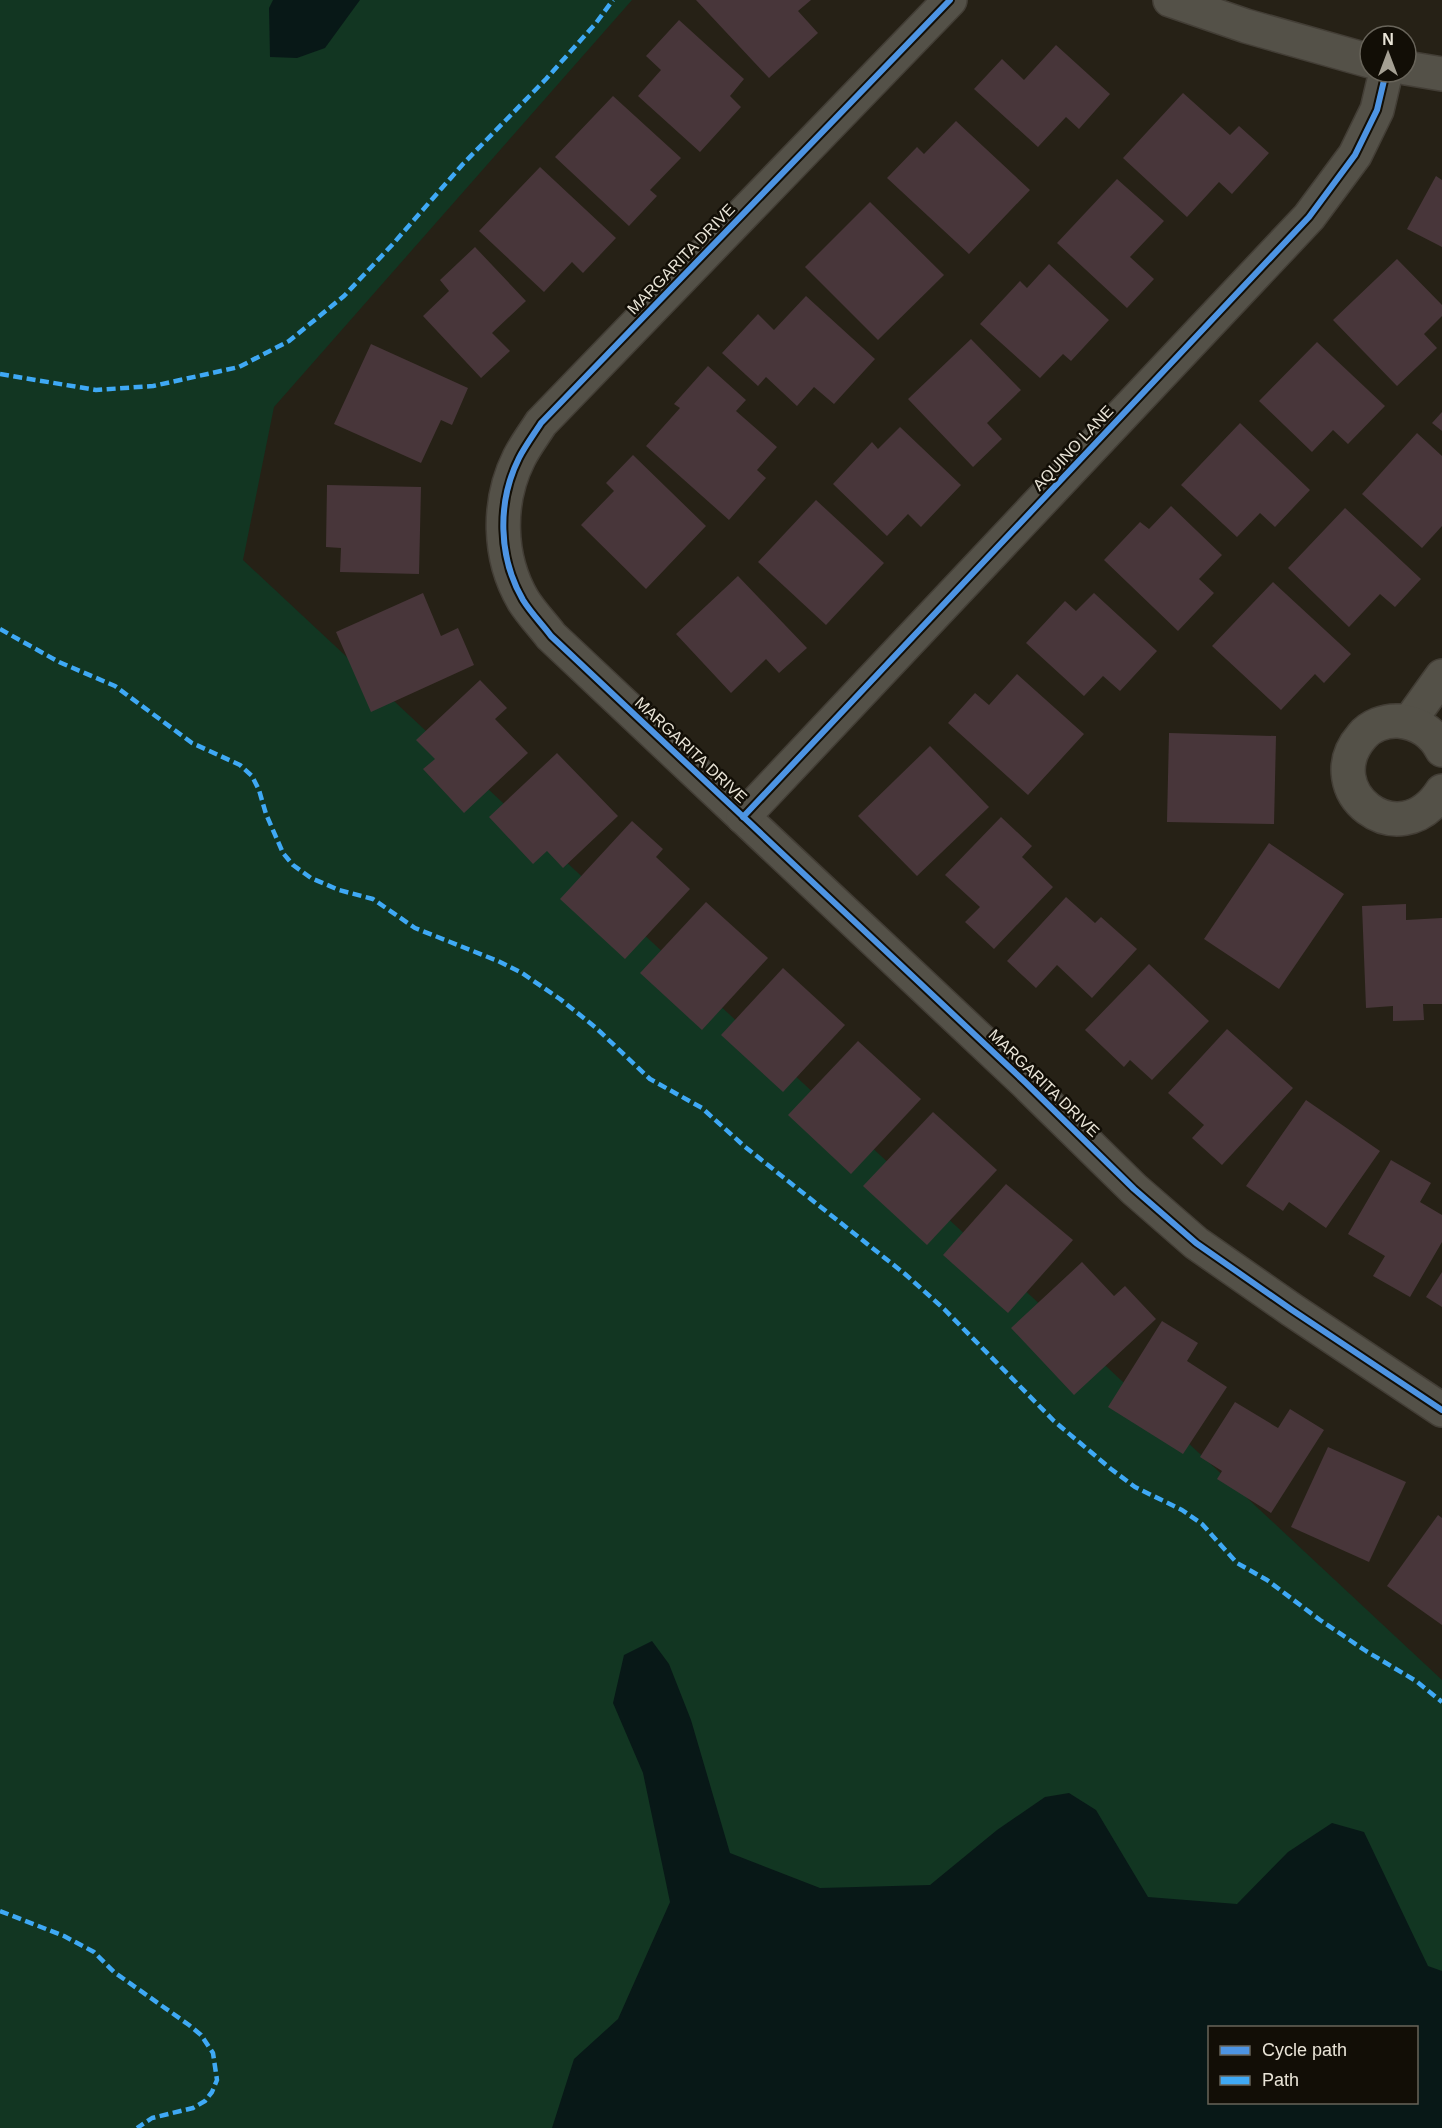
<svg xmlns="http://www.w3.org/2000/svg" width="1442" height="2128" font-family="Helvetica,sans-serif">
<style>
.green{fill:#123622;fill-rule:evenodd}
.water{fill:#081817;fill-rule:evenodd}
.building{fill:#48363a}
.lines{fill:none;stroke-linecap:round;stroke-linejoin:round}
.street-casing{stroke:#433e36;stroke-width:36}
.street{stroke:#545148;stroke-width:33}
.quiet{stroke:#3fa9f5;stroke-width:4.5;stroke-dasharray:9 4.5;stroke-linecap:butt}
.cycleway-casing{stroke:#120e06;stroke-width:10}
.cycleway{stroke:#4d94e3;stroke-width:6}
.labels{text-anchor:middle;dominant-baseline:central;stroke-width:5;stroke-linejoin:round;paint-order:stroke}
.street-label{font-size:16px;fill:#e9e4d7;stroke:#120e06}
</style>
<rect width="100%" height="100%" fill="#262116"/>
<path class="green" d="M0,0h632l-358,407 -31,153 1199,1120v448h-1442zM1210,2028h206v74h-206z"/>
<g class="water">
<polygon points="273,0 360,0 325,48 297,58 270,57 269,8"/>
<path d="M652,1641l17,23 22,56 39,133 90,35 110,-3 67,-55 48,-33 24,-4 27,17 52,87 89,7 51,-52 44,-29 32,9 64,134 14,5v157h-890l22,-69 44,-40 52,-117 -27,-129 -30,-70 11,-48zM1210,2028h206v74h-206z"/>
</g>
<g class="building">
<polygon points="696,0 811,0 798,11 818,33 769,78"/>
<polygon points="679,20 744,79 730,96 741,107 700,152 638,96 661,70 646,56"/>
<polygon points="1056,45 1110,94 1079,129 1066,117 1038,147 974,89 1002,59 1024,80"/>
<polygon points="1183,93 1230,135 1239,126 1269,153 1232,194 1219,182 1187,217 1123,158"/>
<polygon points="613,96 681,158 650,190 657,196 629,226 555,157"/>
<polygon points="956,121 1030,190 969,254 887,178 917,147 924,154"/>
<polygon points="540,167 616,238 583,273 572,262 544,292 479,231"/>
<polygon points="1436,176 1442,180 1442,247 1407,229"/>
<polygon points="1117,179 1164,221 1130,257 1154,279 1127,308 1057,243"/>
<polygon points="870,202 944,275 878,340 805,267"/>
<polygon points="475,247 526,301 492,333 510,351 481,378 423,316 449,291 440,280"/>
<polygon points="1397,259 1442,305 1442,316 1424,334 1437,348 1397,386 1333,320"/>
<polygon points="1049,264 1109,320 1071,361 1063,354 1040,378 980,324 1020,281 1027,288"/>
<polygon points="806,296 875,359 834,404 814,387 797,406 766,377 758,386 722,353 758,314 774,330"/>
<polygon points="971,339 1021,390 987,423 1002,439 973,467 908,399"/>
<polygon points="1317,342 1385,406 1348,444 1333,430 1312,452 1259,401"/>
<polygon points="371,344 468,388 452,425 441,420 421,463 334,424"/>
<polygon points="708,366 746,400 736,411 777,447 757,470 766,478 729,520 646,446 680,408 674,404"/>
<polygon points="1442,412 1442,431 1432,423"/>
<polygon points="1240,423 1310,490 1275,527 1260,513 1237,537 1181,485"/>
<polygon points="900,427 961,485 921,527 908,514 887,536 833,484 872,442 878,449"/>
<polygon points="1417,433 1442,456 1442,526 1422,548 1362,494"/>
<polygon points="633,455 706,526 646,589 581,525 614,491 606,483"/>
<polygon points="327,485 421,487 419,574 340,572 341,548 326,547"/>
<polygon points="816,500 884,563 826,625 758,562"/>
<polygon points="1171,506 1222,555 1199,579 1214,593 1178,631 1104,560 1140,522 1149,529"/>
<polygon points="1345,508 1421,579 1395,607 1380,594 1349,627 1288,568"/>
<polygon points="738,576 807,648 779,673 766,659 731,693 676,634"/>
<polygon points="1273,582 1351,654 1324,683 1315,674 1281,710 1212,646"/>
<polygon points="423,593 441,636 458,628 474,665 371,712 336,632"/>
<polygon points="1094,593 1157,651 1120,691 1103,676 1084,696 1026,643 1065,601 1076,611"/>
<polygon points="1017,674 1084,734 1028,795 948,723 975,693 989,705"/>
<polygon points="480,680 507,708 495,719 528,753 464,813 423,769 435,759 416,740"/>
<polygon points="1169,733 1276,736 1274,824 1167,822"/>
<polygon points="930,746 989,807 917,876 858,816"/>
<polygon points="557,753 618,816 563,868 547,851 533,864 489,817"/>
<polygon points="1001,817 1032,846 1022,857 1053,887 994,949 965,922 980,907 945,875"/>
<polygon points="632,821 663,849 656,857 690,889 625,959 560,899"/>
<polygon points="1269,843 1344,894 1279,989 1204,939"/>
<polygon points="1066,897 1095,923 1101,917 1137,949 1092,998 1057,965 1036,988 1007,961"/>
<polygon points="706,902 768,958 702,1030 640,973"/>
<polygon points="1406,904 1406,920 1442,918 1442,1004 1423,1004 1424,1020 1393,1021 1393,1006 1366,1008 1362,906"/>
<polygon points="1149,964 1209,1021 1152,1080 1130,1060 1124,1067 1085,1030"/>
<polygon points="783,968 845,1025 783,1092 721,1035"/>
<polygon points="1227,1029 1293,1088 1222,1165 1192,1138 1204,1125 1168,1093"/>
<polygon points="858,1041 921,1099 851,1174 788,1115"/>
<polygon points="1306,1100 1380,1151 1326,1228 1289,1202 1283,1211 1246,1186"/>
<polygon points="933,1112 997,1170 927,1245 863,1186"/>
<polygon points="1391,1160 1431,1183 1420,1202 1442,1215 1442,1242 1410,1297 1373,1276 1385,1256 1348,1234"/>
<polygon points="1006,1184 1073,1240 1008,1313 943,1255"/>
<polygon points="1082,1262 1114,1296 1125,1286 1156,1319 1074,1395 1011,1328"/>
<polygon points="1442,1272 1442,1307 1426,1297"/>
<polygon points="1162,1321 1198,1343 1187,1361 1227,1387 1183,1454 1108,1407"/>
<polygon points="1235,1402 1278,1428 1290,1409 1324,1430 1271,1513 1217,1479 1222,1471 1200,1457"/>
<polygon points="1328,1447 1406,1482 1369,1562 1291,1527"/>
<polygon points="1438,1515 1442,1518 1442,1625 1387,1586"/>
</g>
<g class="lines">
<g class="street-casing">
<g id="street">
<path d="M950,0l-409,423c-7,11 -16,23 -22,35 -22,44 -21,99 4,142 8,13 19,24 28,36l474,446 109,107 62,54 96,67 150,100"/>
<polyline points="1170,0 1246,26 1370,61"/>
<polyline points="1406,68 1442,74"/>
<polyline points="1409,722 1442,676"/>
<path d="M1442,750c-9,-18 -24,-27 -43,-29 -14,-1 -29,5 -37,15 -47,54 37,122 80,55"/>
<polyline points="743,817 1309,217 1355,155 1377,110 1386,72"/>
</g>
</g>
<use href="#street" class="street"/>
<g class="quiet">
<polyline points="0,374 96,390 153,386 239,367 289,341 344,296 392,245 463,164 546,79 596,23 613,0"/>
<polyline points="0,629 59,662 115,686 192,743 240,765 252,776 259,790 266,814 283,853 293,865 311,878 339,890 373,899 415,928 498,961 522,973 560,999 595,1027 650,1079 702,1108 744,1146 905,1274 944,1309 1054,1421 1111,1469 1135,1487 1182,1510 1202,1524 1237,1563 1267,1580 1320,1620 1366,1651 1416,1681 1442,1702"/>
<polyline points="0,1911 64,1936 94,1952 114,1972 189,2025 201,2035 213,2053 217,2080 212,2092 205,2101 193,2108 152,2118 137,2128"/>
</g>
<g class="cycleway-casing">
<g id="cycleway">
<path d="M950,0l-409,423c-7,11 -16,23 -22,35 -22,44 -21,99 4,142 8,13 19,24 28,36l474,446 109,107 62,54 96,67 150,100"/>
<polyline points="743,817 1309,217 1355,155 1377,110 1386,72"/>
</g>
</g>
<use href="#cycleway" class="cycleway"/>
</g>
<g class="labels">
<g class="street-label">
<text transform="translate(681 259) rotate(-46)">MARGARITA DRIVE</text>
<text transform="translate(1073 448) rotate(-47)">AQUINO LANE</text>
<text transform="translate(691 750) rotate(43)">MARGARITA DRIVE</text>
<text transform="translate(1044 1083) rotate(44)">MARGARITA DRIVE</text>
</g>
</g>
<rect x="1208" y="2026" width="210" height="78" fill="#120e06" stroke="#68645a" stroke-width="1.5"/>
<rect x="1220" y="2046" width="30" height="9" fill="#4d94e3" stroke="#68645a" stroke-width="1.5"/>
<text x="1262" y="2056" font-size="18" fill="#e9e4d7">Cycle path</text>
<rect x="1220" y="2076" width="30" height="9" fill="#3fa9f5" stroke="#68645a" stroke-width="1.5"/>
<text x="1262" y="2086" font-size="18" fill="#e9e4d7">Path</text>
<g transform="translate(1388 54)"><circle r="28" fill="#120e06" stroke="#68645a" stroke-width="1.5"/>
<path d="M0-4.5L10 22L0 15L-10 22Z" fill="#a5a093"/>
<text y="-9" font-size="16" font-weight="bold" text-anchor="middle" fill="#e9e4d7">N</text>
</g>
</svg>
